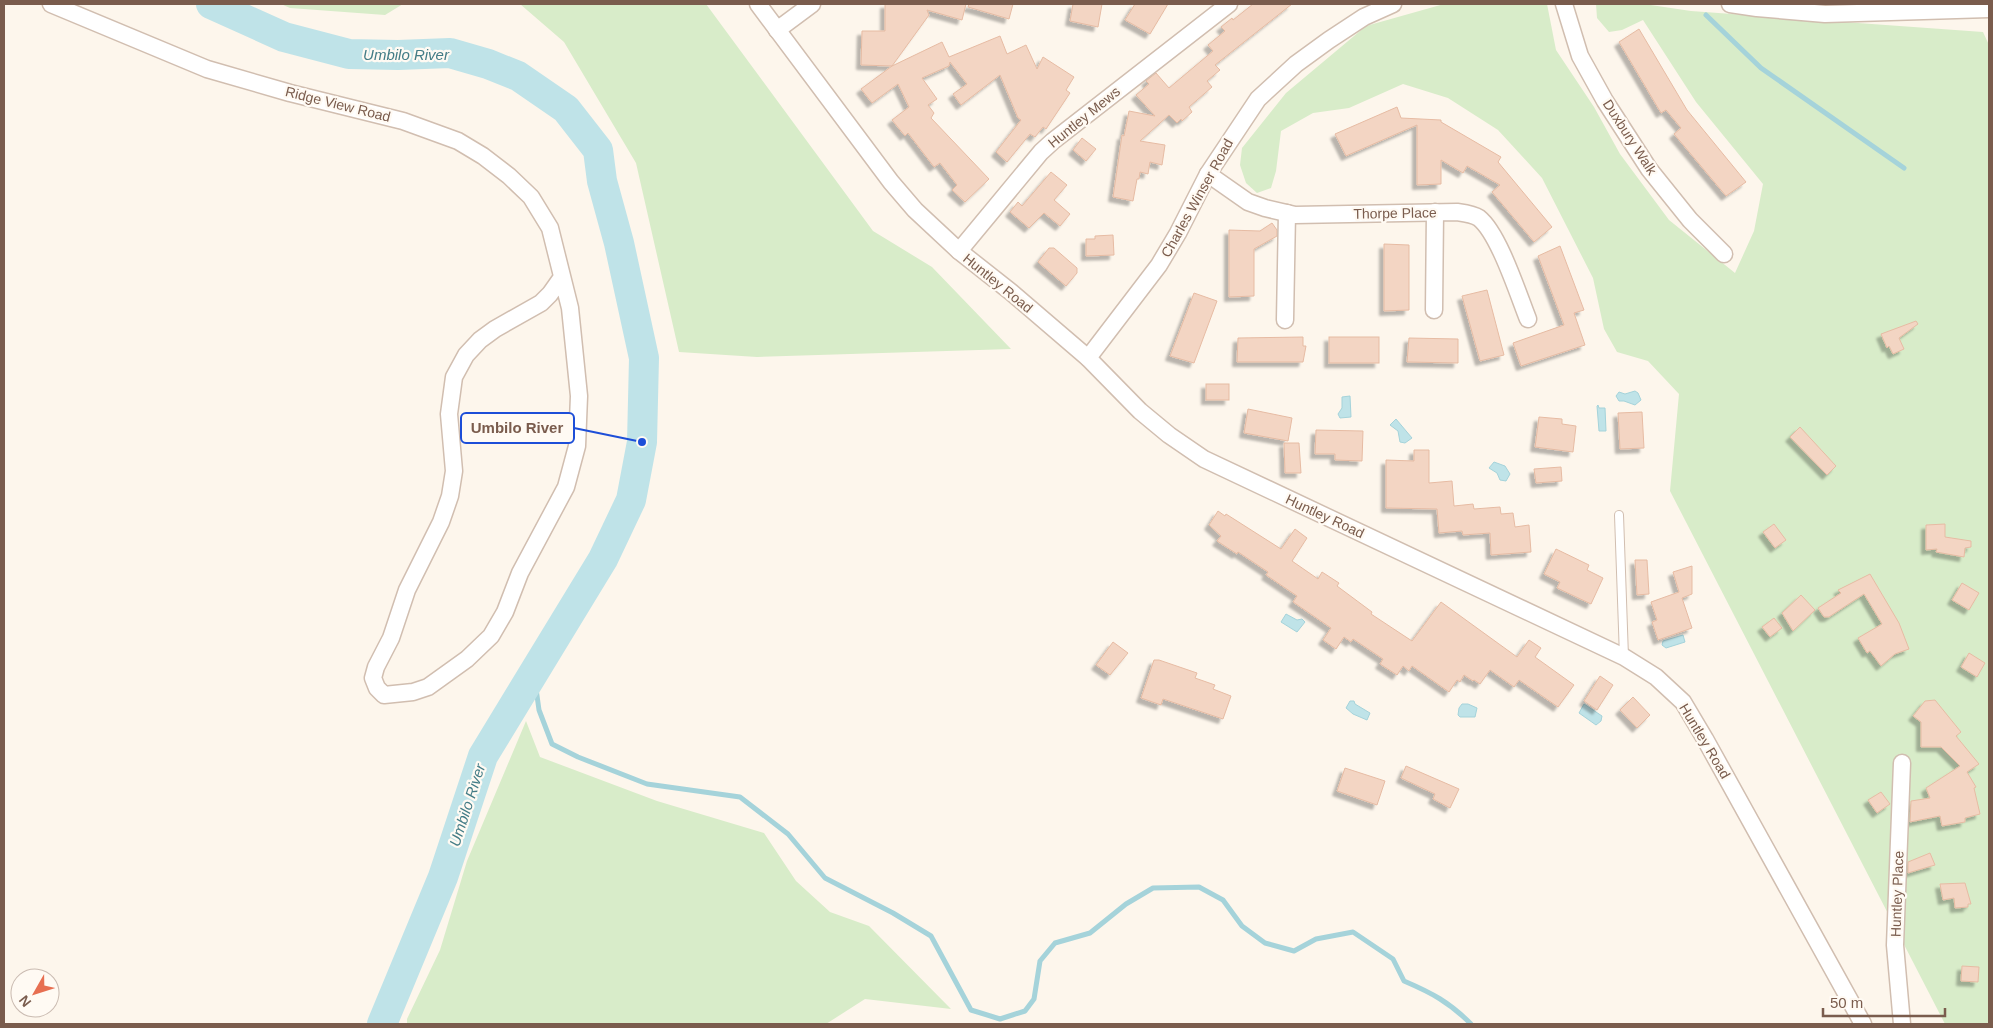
<svg xmlns="http://www.w3.org/2000/svg" width="1993" height="1028" font-family="Helvetica,sans-serif">
<style>
.green{fill:#d8ecc9}
.water{fill:#bfe3e8;stroke:#a5d3da}
.lines{fill:none;stroke-linecap:round;stroke-linejoin:round}
.stream{stroke:#a5d3da;stroke-width:5}
.river{stroke:#bfe3e8;stroke-width:30}
.building{fill:#f3d5c3;stroke:#e6bba3;filter:url(#shadow)}
.lane-casing{stroke:#d1beb0;stroke-width:10}
.street-casing{stroke:#d1beb0;stroke-width:19}
.lane{stroke:#fff;stroke-width:8}
.street{stroke:#fff;stroke-width:16}
.labels{text-anchor:middle;dominant-baseline:central;stroke-width:4.5;stroke-linejoin:round;paint-order:stroke}
.street-label{font-size:14px;fill:#7a5c4d;stroke:#fffaf3}
.water-label{font-size:15px;font-style:italic;fill:#437c86;stroke:#fffaf3}
.leader{fill:none;stroke:#1d4ed8;stroke-width:2}
.callout-dot{fill:#1d4ed8;stroke:#fffaf3;stroke-width:2}
.callout{fill:#fffaf3;stroke:#1d4ed8;stroke-width:2}
.callout-label{font-size:15px;text-anchor:middle;font-weight:bold;fill:#7a5c4d}
</style>
<defs>
<filter id="shadow"><feDropShadow dx="-4.5" dy="4.5" stdDeviation="1" flood-color="#0004"/></filter>
</defs>
<rect width="100%" height="100%" fill="#fdf6ec"/>
<g class="green">
<polygon points="281,4 403,4 385,15 290,8"/>
<polygon points="520,4 706,4 873,231 932,267 1011,349 757,357 679,352 636,163 564,42"/>
<polygon points="1444,4 1547,4 1556,50 1594,107 1620,154 1669,220 1735,273 1754,231 1763,184 1696,102 1643,20 1622,30 1609,32 1597,18 1596,4 1644,4 1691,11 1983,32 1989,45 1989,1024 1945,1024 1670,491 1679,394 1648,361 1617,352 1604,329 1593,278 1542,178 1498,130 1448,98 1403,84 1349,108 1313,113 1281,131 1276,171 1271,188 1257,193 1246,183 1240,165 1242,148 1286,93 1366,26"/>
<polygon points="526,721 540,757 657,801 764,833 796,881 830,912 869,926 951,1009 865,999 826,1024 407,1024 407,1019 440,950 467,861"/>
</g>
<g class="water">
<polygon points="1635,391 1638,393 1641,400 1635,405 1624,401 1619,401 1616,396 1619,392 1625,394"/>
<polygon points="1350,396 1351,417 1340,418 1338,414 1342,408 1342,397"/>
<polygon points="1598,405 1599,408 1605,408 1606,431 1599,431 1597,406"/>
<polygon points="1396,419 1412,438 1405,443 1400,442 1398,431 1390,425"/>
<polygon points="1494,462 1505,466 1510,474 1506,481 1500,480 1497,473 1489,468"/>
<polygon points="1286,614 1297,620 1302,619 1305,622 1297,632 1281,622"/>
<polygon points="1683,635 1685,642 1666,648 1662,645 1663,641"/>
<polygon points="1350,701 1354,701 1355,704 1370,713 1367,720 1353,714 1346,708"/>
<polygon points="1462,704 1468,704 1477,708 1475,717 1460,717 1458,715 1459,708"/>
<polygon points="1584,704 1602,716 1601,721 1596,725 1579,713"/>
</g>
<g class="lines">
<g class="stream">
<polyline points="1706,15 1761,68 1904,168"/>
<path d="M534,674l5,36 13,34 26,13 69,27 93,13 48,37 37,44 68,35 38,23 40,74 29,9 25,-8 9,-12 6,-38 15,-18 35,-10 36,-29 27,-16 46,-1 24,13 19,26 23,17 29,8 22,-12 37,-7 40,27 11,22c28,12 45,21 67,43"/>
</g>
<polyline class="river" points="211,4 284,37 349,54 398,55 450,53 488,64 518,76 566,109 598,150 602,181 619,243 644,358 642,442 631,500 603,559 483,756 443,877 382,1024"/>
</g>
<g class="building">
<polygon points="885,4 966,4 962,20 927,10 929,15 892,66 942,42 949,57 1000,36 1007,54 1026,45 1037,69 1043,57 1074,77 1066,90 1070,93 1046,129 1043,127 1035,137 1030,134 1007,162 996,152 1021,120 1018,118 1000,75 961,105 953,94 967,84 950,62 949,66 922,78 937,99 928,105 934,113 931,118 989,179 965,202 952,190 957,185 940,163 934,167 908,133 905,136 892,120 909,107 898,84 872,103 861,89 892,66 861,65 862,31 885,31"/>
<polygon points="969,4 1013,4 1009,19 968,7"/>
<polygon points="1073,4 1102,4 1098,27 1070,21"/>
<polygon points="1135,4 1168,4 1150,34 1125,20"/>
<polygon points="1253,4 1292,4 1215,65 1220,70 1207,81 1212,87 1189,107 1192,112 1182,121 1181,119 1177,123 1169,115 1140,141 1165,145 1162,165 1150,162 1148,174 1140,172 1139,179 1137,179 1133,201 1113,197 1122,135 1124,136 1129,111 1155,116 1136,95 1149,84 1146,81 1156,73 1169,88 1213,51 1208,45 1225,31 1221,27 1232,18 1233,20"/>
<polygon points="1639,29 1687,110 1746,182 1726,196 1674,134 1681,128 1666,110 1661,113 1619,42"/>
<polygon points="1397,107 1401,118 1441,120 1441,122 1501,157 1498,162 1552,227 1534,242 1492,192 1500,185 1467,166 1463,173 1441,160 1441,184 1417,185 1417,125 1346,156 1335,134"/>
<polygon points="1082,138 1096,149 1086,161 1073,150"/>
<polygon points="1051,172 1067,185 1054,200 1070,214 1060,226 1044,213 1029,228 1010,212 1018,202 1022,206"/>
<polygon points="1272,223 1277,230 1277,236 1254,249 1254,296 1229,297 1229,230 1260,231"/>
<polygon points="1113,235 1114,255 1086,256 1086,239 1095,239 1095,236"/>
<polygon points="1384,244 1409,245 1409,310 1384,311"/>
<polygon points="1560,246 1584,310 1574,313 1585,345 1521,366 1513,343 1564,325 1538,256"/>
<polygon points="1049,248 1054,248 1077,268 1077,273 1066,286 1038,262"/>
<polygon points="1487,290 1504,355 1480,361 1462,296"/>
<polygon points="1194,293 1217,301 1194,363 1170,356"/>
<polygon points="1916,321 1918,324 1899,338 1904,349 1893,354 1889,346 1887,348 1881,334"/>
<polygon points="1303,337 1303,346 1306,346 1303,362 1237,362 1238,338"/>
<rect x="1329" y="337" width="50" height="26"/>
<polygon points="1409,338 1458,339 1458,363 1407,362"/>
<rect x="1206" y="384" width="23" height="16"/>
<polygon points="1248,409 1292,418 1288,441 1244,433"/>
<polygon points="1642,412 1644,448 1620,449 1618,413"/>
<polygon points="1539,417 1562,419 1562,424 1576,426 1573,452 1535,447"/>
<polygon points="1800,427 1836,466 1827,475 1790,437"/>
<polygon points="1316,430 1363,431 1362,461 1335,460 1335,454 1315,454"/>
<polygon points="1284,443 1299,443 1301,473 1285,473"/>
<polygon points="1414,450 1429,450 1429,483 1452,481 1454,506 1473,504 1474,509 1500,507 1501,514 1513,513 1515,527 1529,525 1531,552 1491,555 1490,533 1463,535 1462,531 1439,533 1437,509 1386,508 1386,460 1414,461"/>
<polygon points="1561,467 1562,481 1536,483 1534,469"/>
<polygon points="1218,511 1225,516 1226,514 1281,549 1295,529 1307,538 1292,561 1318,579 1322,572 1339,583 1337,586 1372,612 1371,614 1412,641 1441,602 1517,657 1529,640 1541,648 1535,657 1574,685 1558,707 1519,680 1514,687 1490,670 1480,684 1474,680 1473,681 1464,675 1460,682 1457,680 1449,692 1412,666 1409,671 1403,666 1397,675 1380,664 1383,659 1353,639 1351,642 1344,637 1336,649 1323,640 1331,628 1293,602 1297,596 1266,575 1268,572 1238,552 1237,554 1217,541 1221,536 1209,525"/>
<polygon points="1774,524 1786,540 1775,548 1763,532"/>
<polygon points="1945,524 1945,537 1971,541 1971,547 1965,548 1964,557 1936,552 1937,549 1926,550 1926,525"/>
<polygon points="1556,549 1589,565 1587,570 1603,578 1591,604 1557,588 1560,582 1544,574"/>
<polygon points="1635,560 1647,560 1649,594 1637,595"/>
<polygon points="1692,566 1692,594 1682,598 1692,628 1658,640 1652,622 1657,620 1651,602 1679,592 1673,572"/>
<polygon points="1870,574 1899,623 1909,649 1895,654 1881,666 1870,651 1867,653 1858,638 1882,624 1864,594 1829,617 1824,617 1818,608 1841,593 1838,590"/>
<polygon points="1962,583 1979,593 1969,610 1952,600"/>
<polygon points="1801,595 1815,610 1793,631 1782,613"/>
<polygon points="1774,618 1782,628 1770,637 1762,627"/>
<polygon points="1113,642 1128,653 1110,675 1096,665"/>
<polygon points="1969,653 1985,663 1977,677 1961,667"/>
<polygon points="1154,660 1159,660 1197,673 1195,678 1215,685 1213,689 1231,696 1223,719 1163,699 1161,705 1141,698"/>
<polygon points="1600,676 1613,685 1597,710 1584,701"/>
<polygon points="1633,697 1650,715 1637,728 1620,710"/>
<polygon points="1935,700 1961,732 1956,736 1979,764 1967,772 1976,787 1974,788 1980,814 1965,818 1965,822 1942,826 1940,816 1910,822 1911,801 1930,798 1926,788 1960,766 1941,747 1921,747 1921,722 1913,716 1925,701"/>
<polygon points="1406,766 1459,789 1450,808 1433,799 1435,794 1401,778"/>
<polygon points="1345,768 1385,781 1377,805 1337,791"/>
<polygon points="1881,792 1890,804 1877,813 1868,800"/>
<polygon points="1930,853 1935,865 1908,873 1908,862"/>
<polygon points="1965,883 1971,904 1968,904 1968,907 1955,908 1954,898 1943,900 1940,884"/>
<polygon points="1962,966 1979,967 1978,982 1961,981"/>
</g>
<g class="lines">
<g class="lane-casing">
<polyline id="lane" points="1619,515 1624,657"/>
</g>
<g class="street-casing">
<g id="street">
<polyline points="51,4 207,69 290,93 403,121 458,141 483,156 509,176 531,197 550,228 570,308 579,396 577,446 566,487 520,573 505,612 491,636 467,659 428,687 413,692 384,695 377,688 373,678 376,667 391,638 407,590 441,522 450,496 454,471 449,414 454,377 466,355 480,340 495,329 541,303 550,294 562,277"/>
<polyline points="758,4 891,182 915,210 959,251 1011,292 1088,358 1140,411 1169,435 1204,459 1624,657 1656,677 1683,702 1705,739 1863,1024"/>
<polyline points="1564,4 1580,56 1605,101 1649,169 1690,220 1724,254"/>
<polyline points="1730,4 1757,8 1825,14 1989,9"/>
<polyline points="777,30 812,4"/>
<path d="M1208,174l40,28 17,6 30,7 162,-3c7,1 16,2 22,6 20,16 39,76 49,101"/>
<polyline points="959,251 1041,152 1053,141 1229,4"/>
<polyline points="1434,310 1435,212"/>
<polyline points="1285,320 1287,213"/>
<polyline points="1088,358 1159,265 1178,233 1208,174 1258,99 1296,64 1329,40 1364,17 1393,4"/>
<polyline points="1902,763 1895,945 1902,1024"/>
</g>
</g>
<use href="#lane" class="lane"/>
<use href="#street" class="street"/>
</g>
<g class="labels">
<g class="street-label">
<text transform="translate(338 104) rotate(14)">Ridge View Road</text>
<text transform="translate(1084 117) rotate(-39)">Huntley Mews</text>
<text transform="translate(1630 137) rotate(57)">Duxbury Walk</text>
<text transform="translate(1197 198) rotate(-61)">Charles Winser Road</text>
<text transform="translate(1395 213) rotate(-1)">Thorpe Place</text>
<text transform="translate(998 283) rotate(39)">Huntley Road</text>
<text transform="translate(1325 516) rotate(25)">Huntley Road</text>
<text transform="translate(1705 741) rotate(59)">Huntley Road</text>
<text transform="translate(1897 894) rotate(-88)">Huntley Place</text>
</g>
<g class="water-label">
<text x="406" y="54">Umbilo River</text>
<text transform="translate(467 805) rotate(-72)">Umbilo River</text>
</g>
</g>
<path class="leader" d="M642 442L574 428"/>
<circle class="callout-dot" cx="642" cy="442" r="5"/>
<rect class="callout" x="461" y="413" width="113" height="30" rx="5"/>
<g class="callout-label">
<text x="517" y="433">Umbilo River</text>
</g>
<rect width="1993" height="1028" fill="none" stroke="#7a5c4d" stroke-width="10"/>
<g transform="translate(35 993) rotate(231)"><circle r="24" fill="#fffaf3" stroke="#cabbb1"/>
<path d="M0-4L9 19L0 12L-9 19Z" fill="#e76f51"/>
<text y="-8" font-size="14" font-weight="bold" text-anchor="middle" fill="#7a5c4d">N</text>
</g>
<path d="M1823 1008v8h122v-8" fill="none" stroke="#7a5c4d" stroke-width="2.5"/>
<text x="1830" y="1008" font-size="15" fill="#7a5c4d" stroke="#fffaf3" stroke-width="4" paint-order="stroke">50 m</text>
</svg>
